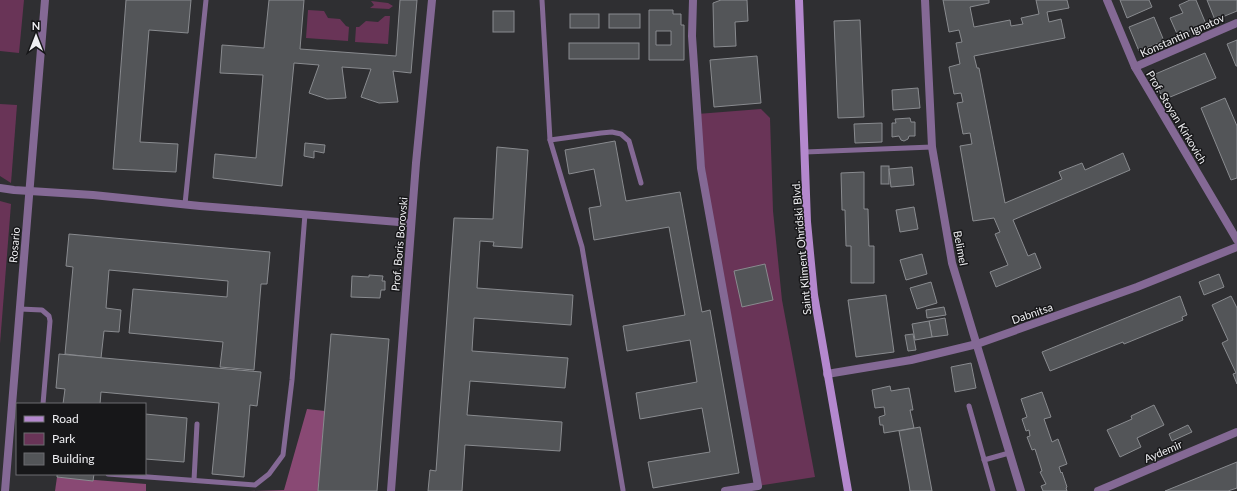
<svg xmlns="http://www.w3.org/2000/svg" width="1237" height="491" font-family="Lato,sans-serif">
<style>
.green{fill:#693457}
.forest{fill:#894974}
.building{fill:#535558;stroke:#898b8f;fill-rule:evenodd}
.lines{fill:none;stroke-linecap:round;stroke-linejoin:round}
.service{stroke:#846995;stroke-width:5}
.minor{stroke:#846995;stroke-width:8}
.secondary{stroke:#b488ce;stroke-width:8}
.labels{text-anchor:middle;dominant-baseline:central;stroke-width:3;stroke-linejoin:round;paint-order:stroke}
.street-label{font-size:11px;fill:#efeff2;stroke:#171719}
</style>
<rect width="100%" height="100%" fill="#2f2f32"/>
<g class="green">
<polygon points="0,0 24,0 19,53 0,51"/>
<polygon points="371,1 388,3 393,6 389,9 370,8 374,5"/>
<polygon points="308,10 324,11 328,18 340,19 346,26 349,27 348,41 306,38"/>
<polygon points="385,16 390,16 388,44 355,42 356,27 359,27 366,21 378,22"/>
<polygon points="0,104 17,105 11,183 0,176"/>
<polygon points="761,109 770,118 773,211 782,300 815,477 758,486 723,294 697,114"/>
<polygon points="0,201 11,204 0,344"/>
</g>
<g class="forest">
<polygon points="307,409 325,411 318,491 250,491 284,490"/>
<polygon points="57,477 146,484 146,491 55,491"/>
</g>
<g class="building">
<polygon points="126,0 191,0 188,33 149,30 140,142 178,144 176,172 113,169"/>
<polygon points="269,0 304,0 300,49 396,56 400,0 417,0 411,73 393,71 398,102 379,103 361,97 371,69 342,67 346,98 327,99 309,93 319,65 294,63 282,186 213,178 215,154 256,158 263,75 220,73 222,45 264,48"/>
<polygon points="721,0 747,0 748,21 735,22 736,46 714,47 713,3"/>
<polygon points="943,0 989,0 989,3 970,7 974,27 1010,20 1011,26 1023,24 1021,18 1039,14 1036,0 1067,0 1069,8 1047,12 1049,22 1061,19 1065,38 974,56 977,68 979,68 1005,203 1062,179 1059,172 1082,163 1085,170 1123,153 1130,170 1013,220 1028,256 1035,253 1041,268 996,287 990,272 1008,265 995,234 1000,232 994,218 973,221 960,146 972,144 970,133 963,134 957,103 963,102 961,93 954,94 949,67 960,64 956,43 962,42 959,30 949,32"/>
<polygon points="1120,0 1149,0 1152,7 1127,18"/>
<polygon points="1190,0 1196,0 1206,24 1178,36 1170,18 1183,13 1179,5"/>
<polygon points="1207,0 1237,0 1237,11 1215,20"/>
<path d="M649,10h24v4h8v11h3v35h-35zM656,31h15v14h-15z"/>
<rect x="493" y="11" width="21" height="21"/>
<rect x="570" y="14" width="29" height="14"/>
<rect x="609" y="14" width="31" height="14"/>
<polygon points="1154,17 1164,41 1139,51 1129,27"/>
<polygon points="860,20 864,117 838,118 834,21"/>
<polygon points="1237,40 1237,66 1236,66 1227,44"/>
<rect x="569" y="43" width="70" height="16"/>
<polygon points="1205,53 1216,78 1163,100 1153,75"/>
<polygon points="757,56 761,103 714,107 710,60"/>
<polygon points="918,88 920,108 893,110 892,90"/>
<polygon points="1225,98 1237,126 1237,178 1231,180 1201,108"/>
<polygon points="910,118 911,122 915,122 915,136 909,136 908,139 904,141 901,140 899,136 892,137 892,123 896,123 895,119"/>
<polygon points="882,123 882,142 855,143 854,124"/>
<polygon points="615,141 626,201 680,192 702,312 710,310 739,473 653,488 648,462 710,452 702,408 640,419 636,393 697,382 690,340 627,351 623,326 685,315 669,227 594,240 589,208 601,206 594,169 569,174 565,150"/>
<polygon points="305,143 325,145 324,153 314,151 314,158 304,156"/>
<polygon points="497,147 528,150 522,248 493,246 494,242 480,241 477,288 573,295 571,325 474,318 472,351 568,358 565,388 470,381 467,415 562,422 560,451 465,445 462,491 428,491 430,470 436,471 454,218 493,219"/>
<rect x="881" y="166" width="8" height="18"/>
<polygon points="912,167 914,185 891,187 889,169"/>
<polygon points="864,172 864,209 868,209 869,246 874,246 874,283 851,283 851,246 846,246 845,210 842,210 841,173"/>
<polygon points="914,207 918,229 900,232 896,210"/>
<polygon points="69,234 270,252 267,284 261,284 254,370 220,367 223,342 129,333 133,289 227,297 228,281 109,270 106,308 121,310 119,332 104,331 101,358 65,354 73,267 66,266"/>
<polygon points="922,254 927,274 906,280 900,260"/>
<polygon points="765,264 773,300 742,307 734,271"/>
<polygon points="1219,274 1224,287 1204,295 1199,282"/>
<polygon points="369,275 383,276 382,281 385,281 385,290 381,290 380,298 351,297 352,276 369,277"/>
<polygon points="931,282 937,303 917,309 910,288"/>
<polygon points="886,295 894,352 856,357 848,300"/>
<polygon points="1180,296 1187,315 1182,317 1183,320 1124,344 1123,342 1050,371 1042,352"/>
<polygon points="1231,296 1237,308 1237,384 1233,374 1236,373 1222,343 1228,340 1212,305"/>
<polygon points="944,307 946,315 927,318 926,310"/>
<polygon points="945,318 948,335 932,337 929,321"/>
<polygon points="929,321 932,337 915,340 912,324"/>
<polygon points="331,334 389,339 377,491 318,491"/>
<polygon points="913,334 916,350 908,351 905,335"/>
<polygon points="59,354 261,372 257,406 250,405 244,477 212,474 219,403 101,392 100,404 63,404 65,389 56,388"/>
<polygon points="971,363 976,388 955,392 951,367"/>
<polygon points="890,386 891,391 909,388 913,410 910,410 914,428 884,433 883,425 880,425 879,417 885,415 884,407 875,408 872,390"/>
<polygon points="1042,392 1051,417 1044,419 1052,442 1058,439 1067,464 1059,467 1061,473 1062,472 1067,487 1066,488 1067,491 1043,491 1041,486 1046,484 1040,472 1042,471 1035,449 1032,450 1027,437 1030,436 1029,430 1026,431 1022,419 1027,417 1021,399"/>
<polygon points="1154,405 1164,425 1137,438 1141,447 1120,457 1107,430 1132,419 1131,416"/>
<polygon points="145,414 187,418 184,462 145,459"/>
<polygon points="1188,425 1192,432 1172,441 1169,434"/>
<polygon points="920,427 932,491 910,491 909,484 899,431"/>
<polygon points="1237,462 1237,488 1228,491 1165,491"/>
<polygon points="57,474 94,474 93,481 57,477"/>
</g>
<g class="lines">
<g class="service">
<polyline points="542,0 550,140 582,247 623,490"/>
<polyline points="550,140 601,133 612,132 621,134 629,141 641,183"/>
<polyline points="805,152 932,147"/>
<polyline points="185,204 206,0"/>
<polyline points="20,309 42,310 49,316 50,321 43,404"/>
<polyline points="969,406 993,491"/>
<polyline points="984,460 1009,453"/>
<polyline points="108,474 255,485 269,474 283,455 292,380 305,214"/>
<polyline points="194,480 197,424"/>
</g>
<g class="minor">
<polyline points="693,0 692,36 701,168 758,486 725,491"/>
<polyline points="925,0 932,147 952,263 1021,491"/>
<polyline points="1107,0 1135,67 1237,240"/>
<polyline points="1135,67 1237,23"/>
<polyline points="0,188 14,190 93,195 200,206 411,223"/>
<polyline points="827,374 911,360 977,344 1137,287 1237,247"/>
<polyline points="5,491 45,0"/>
<polyline points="391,491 416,163 432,0"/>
<polyline points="1098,491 1237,432"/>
</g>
<polyline class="secondary" points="799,0 807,222 814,295 848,491"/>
</g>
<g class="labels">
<g class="street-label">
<text transform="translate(1182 35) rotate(-24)">Konstantin Ignatov</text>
<text transform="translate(1177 117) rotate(59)">Prof. Stoyan Kirkovich</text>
<text transform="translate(399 244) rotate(-85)">Prof. Boris Borovski</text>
<text transform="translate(14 245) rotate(-85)">Rosario</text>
<text transform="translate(801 248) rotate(-95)">Saint Kliment Ohridski Blvd.</text>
<text transform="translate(961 248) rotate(79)">Belimel</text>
<text transform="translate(1032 313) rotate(-19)">Dabnitsa</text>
<text transform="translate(1163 451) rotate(-23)">Aydemir</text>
</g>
</g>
<rect x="16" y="403" width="130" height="72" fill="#171719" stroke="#6d6d70"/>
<rect x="24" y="416" width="20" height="6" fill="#b488ce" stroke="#6d6d70"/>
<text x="52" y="423" font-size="12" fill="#efeff2">Road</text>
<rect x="24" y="433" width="20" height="12" fill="#693457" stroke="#6d6d70"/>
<text x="52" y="443" font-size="12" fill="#efeff2">Park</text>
<rect x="24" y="453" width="20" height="12" fill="#535558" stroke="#6d6d70"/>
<text x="52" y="463" font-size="12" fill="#efeff2">Building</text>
<g transform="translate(36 36)" stroke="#171719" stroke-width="3" paint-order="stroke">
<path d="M0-3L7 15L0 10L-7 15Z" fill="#efeff2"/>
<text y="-6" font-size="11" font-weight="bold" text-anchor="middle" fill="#efeff2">N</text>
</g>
</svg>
